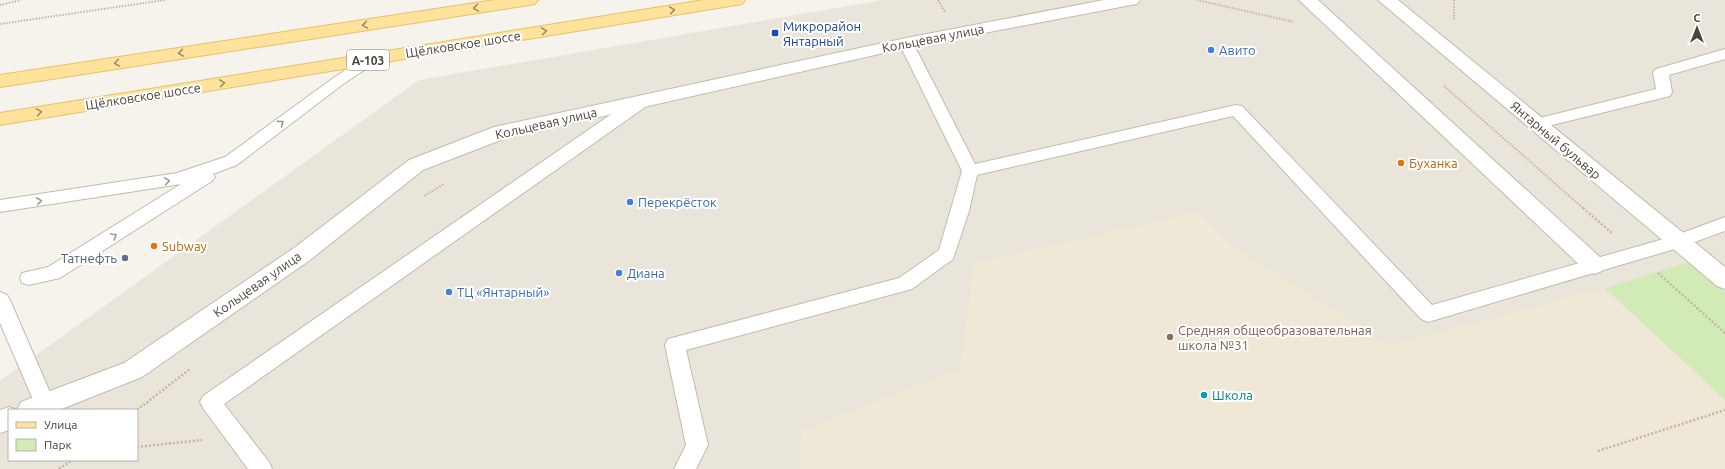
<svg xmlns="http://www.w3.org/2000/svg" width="1725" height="469" font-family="Ubuntu,sans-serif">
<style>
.residential{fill:#eae5da;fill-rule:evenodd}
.education{fill:#efe8d6}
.green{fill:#d2eab5}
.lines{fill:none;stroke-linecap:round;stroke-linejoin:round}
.lane-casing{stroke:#c2bbae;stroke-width:2}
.street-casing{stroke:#c2bbae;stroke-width:2}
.primary-casing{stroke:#e6c16a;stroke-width:2}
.path-far1{stroke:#c4b79f;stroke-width:2;stroke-dasharray:1.5 1.5;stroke-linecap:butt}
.path{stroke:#c4b79f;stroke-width:2.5;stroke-dasharray:2 2;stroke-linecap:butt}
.lane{fill:#fff;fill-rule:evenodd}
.street{fill:#fff;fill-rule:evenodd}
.primary{fill:#ffe39c;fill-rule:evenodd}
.oneway{stroke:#9c8c66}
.oneway2{stroke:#9c9892}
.transit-dot{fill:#1a4fb4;stroke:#fff;stroke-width:1.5}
.shop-dot{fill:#3f7fe0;stroke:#fff;stroke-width:1.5}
.food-dot{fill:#e8710a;stroke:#fff;stroke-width:1.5}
.service-dot{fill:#5c6f8a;stroke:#fff;stroke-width:1.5}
.education-dot{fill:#8d6e63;stroke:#fff;stroke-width:1.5}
.culture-dot{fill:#0f9aa8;stroke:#fff;stroke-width:1.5}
.labels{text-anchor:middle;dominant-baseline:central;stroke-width:4;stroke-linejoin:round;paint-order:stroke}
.shield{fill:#fff;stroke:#817c74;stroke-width:1}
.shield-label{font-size:12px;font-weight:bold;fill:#4b4439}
.transit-label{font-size:13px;fill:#164399;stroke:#fff;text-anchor:start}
.street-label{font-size:13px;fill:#4b4439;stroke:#fff}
.shop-label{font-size:13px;fill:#366cbe;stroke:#fff;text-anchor:start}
.food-label{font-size:13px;fill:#c56008;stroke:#fff;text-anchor:start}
.service-label{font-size:13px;fill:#4e5e75;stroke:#fff;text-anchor:end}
.education-label{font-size:13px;fill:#785e54;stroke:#fff;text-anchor:start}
.culture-label{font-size:13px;fill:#0d838f;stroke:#fff;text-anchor:start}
</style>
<rect width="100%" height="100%" fill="#f6f3ec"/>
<path class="residential" d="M883,0h842v469h-1725v-88l419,-301zM9,410h128v50h-128z"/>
<polygon class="education" points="1198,212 1229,244 1390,345 1605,288 1725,400 1725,469 799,469 802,430 960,369 974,263"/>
<polygon class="green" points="1689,262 1725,292 1725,400 1605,288"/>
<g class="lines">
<g class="lane-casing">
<g id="lane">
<polygon points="906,39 911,40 913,43 975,164 1236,105 1242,106 1432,305 1674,236 1725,217 1725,231 1678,248 1428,322 1421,319 1233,116 977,175 969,211 953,259 912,289 686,350 708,445 696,469 674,469 686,445 665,345 668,339 899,278 939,250 962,171 899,43 901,40"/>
<polygon points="1725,49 1725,59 1669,75 1672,92 1670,96 1536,129 1530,128 1528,124 1530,120 1536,119 1656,89 1653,72 1656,69"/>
<polygon points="371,54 376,56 379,59 376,62 342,85 237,165 213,174 215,177 212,181 60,278 29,285 22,283 20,278 22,273 48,267 181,184 0,212 0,200 177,173 225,157 332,79 366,56"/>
<polygon points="642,96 648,97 650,101 648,105 224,404 269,462 272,469 248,469 203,408 200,402 203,396 636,97"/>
<polygon points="0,292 7,295 10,300 55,404 53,410 37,410 35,404 0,323"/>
</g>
</g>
<g class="street-casing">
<g id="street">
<polygon points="1104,0 1140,0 1137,4 1131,5 906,48 506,138 423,170 310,260 142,377 59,410 9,410 9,430 0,433 0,410 9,407 17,410 21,402 124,363 294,248 409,160 494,127 906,38"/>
<polygon points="1299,0 1318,0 1602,259 1605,265 1602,271 1594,274 1586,271"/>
<polygon points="1378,0 1398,0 1725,267 1725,289 1717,286"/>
</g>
</g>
<g class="primary-casing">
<g id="primary">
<polygon points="495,0 538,0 535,4 529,5 0,87 0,75"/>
<polygon points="704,0 745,0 742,4 736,5 0,125 0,113"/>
</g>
</g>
<g class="path-far1">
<polyline points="938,0 945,12"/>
<polyline points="1197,0 1294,22"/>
<polyline points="1454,0 1454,21"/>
<polyline points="0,5 21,0"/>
<polyline points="0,24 165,0"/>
<polyline points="1444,86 1584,209"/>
<polyline points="424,196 444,184"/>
</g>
<g class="path">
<polyline points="1583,208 1612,233"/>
<polyline points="1658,273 1725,333"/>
<polyline points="137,410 190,369"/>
<polyline points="137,447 202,440"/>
<polyline points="1598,451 1725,410"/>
<polyline points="59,469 72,460"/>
</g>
<use href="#lane" class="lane"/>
<use href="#street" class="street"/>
<use href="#primary" class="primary"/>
</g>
<defs><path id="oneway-chevron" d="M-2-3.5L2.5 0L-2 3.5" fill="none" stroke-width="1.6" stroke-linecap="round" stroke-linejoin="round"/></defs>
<g class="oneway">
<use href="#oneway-chevron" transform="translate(476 8) rotate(171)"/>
<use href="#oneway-chevron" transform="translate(672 10) rotate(-9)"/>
<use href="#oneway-chevron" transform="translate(365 25) rotate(171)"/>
<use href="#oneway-chevron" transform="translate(544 31) rotate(-9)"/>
<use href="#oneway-chevron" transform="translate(181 53) rotate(171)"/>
<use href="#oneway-chevron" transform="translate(117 63) rotate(171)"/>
<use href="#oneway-chevron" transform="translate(222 83) rotate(-9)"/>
<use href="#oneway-chevron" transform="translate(39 112) rotate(-9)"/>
</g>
<g class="oneway2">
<use href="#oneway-chevron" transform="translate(281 123) rotate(-37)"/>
<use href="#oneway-chevron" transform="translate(167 181) rotate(-9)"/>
<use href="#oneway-chevron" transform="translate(39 201) rotate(-9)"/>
<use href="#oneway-chevron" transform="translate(114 236) rotate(-31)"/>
</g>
<rect class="transit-dot" x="771" y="29" width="8" height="8" rx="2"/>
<g class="shop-dot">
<circle cx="1211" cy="50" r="4"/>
<circle cx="630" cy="202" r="4"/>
<circle cx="619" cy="273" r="4"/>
<circle cx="449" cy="292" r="4"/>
</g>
<g class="food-dot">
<circle cx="1401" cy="163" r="4"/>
<circle cx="154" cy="246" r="4"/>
</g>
<circle class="service-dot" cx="125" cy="258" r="4"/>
<circle class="education-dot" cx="1170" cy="337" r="4"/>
<circle class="culture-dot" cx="1204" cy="395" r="4"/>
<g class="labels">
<rect class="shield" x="347" y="50" width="42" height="20" rx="3"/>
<g class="shield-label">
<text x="368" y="60">А-103</text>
</g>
<g class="transit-label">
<text x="783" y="26">Микрорайон<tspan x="783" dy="15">Янтарный</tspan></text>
</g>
<g class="street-label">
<text transform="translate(933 38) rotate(-11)">Кольцевая улица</text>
<text transform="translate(463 44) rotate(-9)">Щёлковское шоссе</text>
<text transform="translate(143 96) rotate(-9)">Щёлковское шоссе</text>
<text transform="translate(546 123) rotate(-13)">Кольцевая улица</text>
<text transform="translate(1556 140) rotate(40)">Янтарный бульвар</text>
<text transform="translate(257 284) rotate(-35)">Кольцевая улица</text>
</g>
<g class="shop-label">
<text x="1219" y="50">Авито</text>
<text x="638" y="202">Перекрёсток</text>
<text x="627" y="273">Диана</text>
<text x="457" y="292">ТЦ «Янтарный»</text>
</g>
<g class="food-label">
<text x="1409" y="163">Буханка</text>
<text x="162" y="246">Subway</text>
</g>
<g class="service-label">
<text x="117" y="258">Татнефть</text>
</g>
<g class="education-label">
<text x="1178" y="330">Средняя общеобразовательная<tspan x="1178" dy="15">школа №31</tspan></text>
</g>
<g class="culture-label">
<text x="1212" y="395">Школа</text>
</g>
</g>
<rect x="8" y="409" width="130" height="52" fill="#ffffff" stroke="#b7b4b0"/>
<rect x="16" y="422" width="20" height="6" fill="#ffe39c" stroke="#b7b4b0"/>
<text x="44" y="429" font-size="12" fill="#4b4439">Улица</text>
<rect x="16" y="439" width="20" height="12" fill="#d2eab5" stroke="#b7b4b0"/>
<text x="44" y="449" font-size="12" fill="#4b4439">Парк</text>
<g transform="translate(1697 28)" stroke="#ffffff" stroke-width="3" paint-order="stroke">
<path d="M0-3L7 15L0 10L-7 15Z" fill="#4b4439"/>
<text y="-6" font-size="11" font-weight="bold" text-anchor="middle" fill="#4b4439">С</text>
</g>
</svg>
